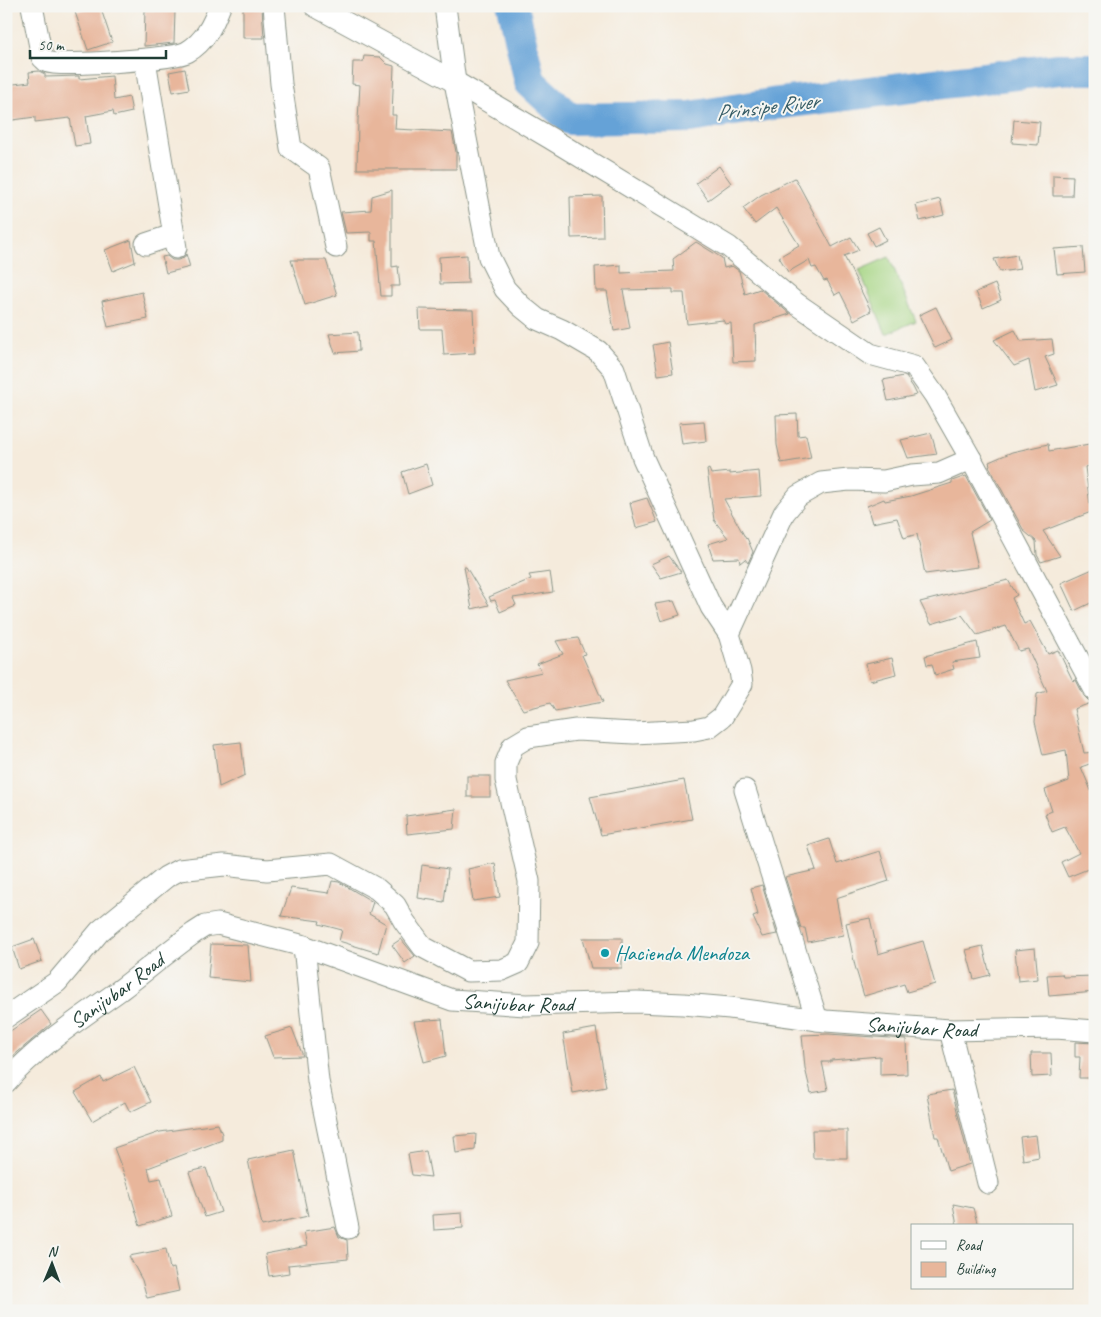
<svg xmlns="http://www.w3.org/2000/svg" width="1101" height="1317" font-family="Caveat,sans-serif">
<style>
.green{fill:#a6d583;stroke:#62895c}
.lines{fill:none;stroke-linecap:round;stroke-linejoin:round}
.river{stroke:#65a2d7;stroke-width:32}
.building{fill:#e8b69b}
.street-casing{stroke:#8a9488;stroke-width:23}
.street{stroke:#fff;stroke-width:21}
.culture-dot{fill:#0f9aa8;stroke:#f6f6f2;stroke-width:2}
.labels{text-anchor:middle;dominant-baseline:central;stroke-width:4;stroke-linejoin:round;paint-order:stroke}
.culture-label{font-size:21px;fill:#0d838f;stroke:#f6f6f2;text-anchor:start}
.street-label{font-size:21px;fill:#1f3d34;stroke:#f6f6f2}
.water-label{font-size:22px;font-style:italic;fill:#345b65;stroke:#f6f6f2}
</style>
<rect width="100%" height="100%" fill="#f6f6f2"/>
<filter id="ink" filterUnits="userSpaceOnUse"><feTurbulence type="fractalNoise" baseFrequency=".02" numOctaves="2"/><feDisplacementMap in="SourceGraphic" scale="10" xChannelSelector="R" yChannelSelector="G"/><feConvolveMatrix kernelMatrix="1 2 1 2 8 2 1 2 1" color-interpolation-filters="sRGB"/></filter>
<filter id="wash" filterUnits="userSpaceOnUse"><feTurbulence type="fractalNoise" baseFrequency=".0096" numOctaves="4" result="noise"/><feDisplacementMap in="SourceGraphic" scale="20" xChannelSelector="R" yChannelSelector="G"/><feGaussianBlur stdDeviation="1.12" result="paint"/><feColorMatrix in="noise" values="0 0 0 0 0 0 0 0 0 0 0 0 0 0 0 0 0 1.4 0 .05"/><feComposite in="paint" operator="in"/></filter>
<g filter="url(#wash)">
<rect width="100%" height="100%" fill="#f5ebdc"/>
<polygon class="green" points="889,257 916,321 886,334 859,270"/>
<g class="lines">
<polyline class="river" points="513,6 530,82 570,119 690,117 772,104 1058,69 1095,69"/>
</g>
<g id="blocks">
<g class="building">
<polygon points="93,6 100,6 112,42 88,50 75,12"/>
<polygon points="262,8 264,38 243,38 243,9"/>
<polygon points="145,10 175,11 174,43 144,46"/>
<polygon points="364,56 380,57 387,64 394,66 392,115 396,115 395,129 452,132 456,152 456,169 357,169 358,120 360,85 352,84 353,62 363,62"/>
<polygon points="185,69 189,89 173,92 169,72"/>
<polygon points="39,71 45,74 45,77 79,76 79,79 112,76 114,100 129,97 132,112 114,116 113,111 86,116 90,144 75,146 70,118 35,122 35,117 6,121 6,85 30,82 29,72"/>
<polygon points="1014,120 1040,122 1038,145 1012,143"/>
<polygon points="719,166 731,183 708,200 696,183"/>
<polygon points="1053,175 1073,176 1072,196 1053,196"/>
<polygon points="795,178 832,247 851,237 859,250 844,256 871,311 854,320 840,292 835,295 827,280 824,281 816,267 812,268 809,260 788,272 779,257 799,245 776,208 755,224 743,208 761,195"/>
<polygon points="392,190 392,267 398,266 400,286 391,286 391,296 381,296 376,241 371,241 371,232 346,233 341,212 371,210 372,196"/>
<polygon points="602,196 603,237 571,238 570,197"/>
<polygon points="940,199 944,215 920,221 916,205"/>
<polygon points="879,227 886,240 874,246 867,233"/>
<polygon points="131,240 135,262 113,271 105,250"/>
<polygon points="696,242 722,258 724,268 732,266 739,271 745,294 760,289 790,314 755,325 756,361 733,362 731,323 725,324 723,320 687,324 684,293 673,293 673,289 623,290 630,328 614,331 607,291 596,291 595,267 621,265 621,273 674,271 673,259"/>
<polygon points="1083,247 1085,272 1057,274 1054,249"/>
<polygon points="186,254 190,267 166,273 162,257 167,256 172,260 178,260 184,258"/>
<polygon points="467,255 468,283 440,284 439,257"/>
<polygon points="1017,255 1020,269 1000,272 994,259"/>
<polygon points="291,260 326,260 337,295 305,305"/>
<polygon points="995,284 1001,300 983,308 976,292"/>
<polygon points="142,292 148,319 108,327 102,301"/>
<polygon points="936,307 952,340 935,348 919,315"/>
<polygon points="419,309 473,310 475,353 444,355 442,329 420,329"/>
<polygon points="1015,330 1021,341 1052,339 1054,354 1045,357 1058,385 1035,392 1029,360 1014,366 994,340"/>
<polygon points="358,332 359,351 335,353 329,334"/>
<polygon points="668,342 673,373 658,375 653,345"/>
<polygon points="904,376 906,377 913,387 917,395 888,401 883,380"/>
<polygon points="797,414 798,436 806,435 811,458 781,463 777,445 776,415"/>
<polygon points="704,421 706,441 682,444 679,423"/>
<polygon points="931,433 937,454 908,458 901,440"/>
<polygon points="1095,443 1095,465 1085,467 1091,512 1043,531 1060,556 1041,562 1037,555 1036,541 1024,531 989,466 990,465 989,462 1012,452 1048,444 1049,451"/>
<polygon points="426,464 432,485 408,494 402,472"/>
<polygon points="709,469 711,474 730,472 730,474 759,471 761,496 724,499 746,539 747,538 753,552 748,563 745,559 740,563 739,558 713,559 708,544 728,538 714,520 707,470"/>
<polygon points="966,476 990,520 970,532 978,567 925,574 917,534 904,538 897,518 872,523 867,506 884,499 885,501 911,496 952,483 952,481"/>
<polygon points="647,498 657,522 636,528 630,503"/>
<polygon points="669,556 681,572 661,578 651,564"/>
<polygon points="464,567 466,567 489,605 472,609"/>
<polygon points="1095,568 1095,601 1074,611 1061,583"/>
<polygon points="550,572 553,592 513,598 516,605 500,612 495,600 491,601 489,597 531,579 529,575"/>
<polygon points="1008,580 1017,595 1012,598 1024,624 1030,621 1048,654 1058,650 1073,681 1076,680 1084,696 1091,703 1074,709 1084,753 1095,752 1095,762 1081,767 1095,800 1095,882 1088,869 1068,877 1061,862 1079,853 1065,827 1052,832 1045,814 1052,811 1045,790 1069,781 1066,750 1043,755 1035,722 1037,694 1047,691 1028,649 1019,651 1006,626 977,635 962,615 931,624 920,602"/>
<polygon points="674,601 680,615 661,621 655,604"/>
<polygon points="578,638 585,654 582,655 603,702 555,711 550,703 523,710 505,680 542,672 537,664 563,654 556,641"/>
<polygon points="977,642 980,658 952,662 954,669 935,675 932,664 927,665 925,656"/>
<polygon points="892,658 896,674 870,681 866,664"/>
<polygon points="241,742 245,775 219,787 214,745"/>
<rect x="467" y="776" width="23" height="21"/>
<polygon points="684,780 692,819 601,835 590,797"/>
<polygon points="456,809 454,829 407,834 406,816"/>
<polygon points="829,839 837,864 880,851 889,881 836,898 843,935 808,942 805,928 801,928 785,877 816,870 808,846"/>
<polygon points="495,863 500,897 473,901 468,869"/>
<polygon points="422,865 448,869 444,902 418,898"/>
<polygon points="332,881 339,882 373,902 369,914 386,924 378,953 339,941 342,930 319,924 320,921 281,916 291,888 329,893"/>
<polygon points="762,885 777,934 762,937 753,917 758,915 751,888"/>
<polygon points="870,918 878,954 923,941 935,984 907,992 904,984 864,996 855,966 846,923"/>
<polygon points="583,938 622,938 622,968 591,968"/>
<polygon points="34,939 42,961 19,969 12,947"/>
<polygon points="401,939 415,956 405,963 392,945"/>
<polygon points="211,944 248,945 251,982 208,978"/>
<polygon points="983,946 990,975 974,979 966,950"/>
<polygon points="1035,948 1038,979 1018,981 1015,950"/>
<polygon points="1062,974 1063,977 1095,976 1095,992 1049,996 1047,975"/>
<polygon points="41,1010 51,1024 12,1057 6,1049 6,1034"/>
<polygon points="442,1019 446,1056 424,1062 414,1021"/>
<polygon points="292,1028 303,1056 273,1057 265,1036"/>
<polygon points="596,1028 606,1087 573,1093 563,1034"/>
<polygon points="828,1034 906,1039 907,1074 880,1075 880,1056 831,1060 831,1062 822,1062 828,1090 811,1093 805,1068 802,1035"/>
<polygon points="1075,1042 1094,1043 1095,1078 1079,1078 1080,1057 1075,1057"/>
<polygon points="1031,1053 1051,1053 1052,1076 1032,1077"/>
<polygon points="134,1067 151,1102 130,1112 125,1102 92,1121 75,1092 101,1077 103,1082"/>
<polygon points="952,1090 970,1164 948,1171 938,1137 935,1137 927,1094"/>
<polygon points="218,1124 222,1134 222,1140 148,1168 151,1180 161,1178 172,1216 140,1226 126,1179 114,1148 160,1132"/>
<polygon points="812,1130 847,1130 847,1158 813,1158"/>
<polygon points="476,1134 475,1150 456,1153 454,1136"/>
<polygon points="1036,1135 1039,1157 1023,1160 1020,1137"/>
<polygon points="294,1150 308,1216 262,1226 248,1160"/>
<polygon points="426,1151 431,1177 412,1175 408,1154"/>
<polygon points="206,1168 221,1212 205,1217 189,1172"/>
<polygon points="953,1204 973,1208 978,1226 957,1226"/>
<polygon points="462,1213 463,1228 434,1230 433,1215"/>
<polygon points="335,1227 339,1237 347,1240 348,1259 288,1265 289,1273 269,1276 265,1254 307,1246 304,1232"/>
<polygon points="166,1249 170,1269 174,1268 179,1291 147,1298 142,1280 129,1256"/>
</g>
</g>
</g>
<g filter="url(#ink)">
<use href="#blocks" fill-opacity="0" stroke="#8a9488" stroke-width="1"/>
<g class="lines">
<g class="street-casing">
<g id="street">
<path d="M32,6l10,51c2,2 3,4 6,5 11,5 127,-3 139,-10 18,-10 26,-28 33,-46"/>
<polyline points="274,6 281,84 291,148 319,168 336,247"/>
<polyline points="315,6 455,82 550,138 729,247 797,304 870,354 914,366 935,396 971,459 1095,690"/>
<polyline points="145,60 176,248"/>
<polyline points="146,244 173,235"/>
<polyline points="729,634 784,513 798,496 821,483 849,480 884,481 912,475 939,473 971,459"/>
<polyline points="745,790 817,1020"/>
<polyline points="304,946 318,1081 348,1228"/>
<polyline points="6,1017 57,982 100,931 166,877 179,870 224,865 267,870 331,864 377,889 395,905 404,921 423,947 468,971 502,970 518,963 528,943 529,881 506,780 506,763 513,746 528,737 576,730 634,733 694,730 709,727 722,717 742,684 740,671 729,634 711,607 643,458 614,369 598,351 562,330 537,319 521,306 505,289 489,257 455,82 445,6"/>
<polyline points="950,1030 988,1183"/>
<path id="s1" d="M6,1082c33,-37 75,-64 114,-92 25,-19 49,-39 74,-57l11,-7 13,-2 86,22 148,54 74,5 111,-3 46,2 47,4 96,13 124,9 106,-2 39,3"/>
</g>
</g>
<use href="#street" class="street"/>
</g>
</g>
<circle class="culture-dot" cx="605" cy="953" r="5"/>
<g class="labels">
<g class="culture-label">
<text x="615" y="953">Hacienda Mendoza</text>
</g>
<g class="street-label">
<text stroke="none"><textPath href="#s1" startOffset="144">Sanijubar Road</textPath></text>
<text stroke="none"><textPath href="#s1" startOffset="579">Sanijubar Road</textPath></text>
<text stroke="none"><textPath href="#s1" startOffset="984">Sanijubar Road</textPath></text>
</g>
<g class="water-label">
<text transform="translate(767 107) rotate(-7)">Prinsipe River</text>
</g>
</g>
<rect width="1101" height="1317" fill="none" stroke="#f6f6f2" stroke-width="25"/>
<rect x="911" y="1224" width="162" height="65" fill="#f6f6f2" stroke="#a0aca6"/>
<rect x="921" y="1241" width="25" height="8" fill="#ffffff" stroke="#a0aca6"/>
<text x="956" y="1250" font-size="15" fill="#1f3d34">Road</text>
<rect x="921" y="1262" width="25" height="15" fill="#e8b69b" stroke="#a0aca6"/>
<text x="956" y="1274" font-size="15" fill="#1f3d34">Building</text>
<g transform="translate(52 1264) rotate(1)" stroke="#f6f6f2" stroke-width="4" paint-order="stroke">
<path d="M0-4L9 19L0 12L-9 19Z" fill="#1f3d34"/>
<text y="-8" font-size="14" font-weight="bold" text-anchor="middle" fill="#1f3d34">N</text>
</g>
<path d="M30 50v8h136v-8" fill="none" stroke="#1f3d34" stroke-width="2.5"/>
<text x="38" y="50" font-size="15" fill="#1f3d34" stroke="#f6f6f2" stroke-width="4" paint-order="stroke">50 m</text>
</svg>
